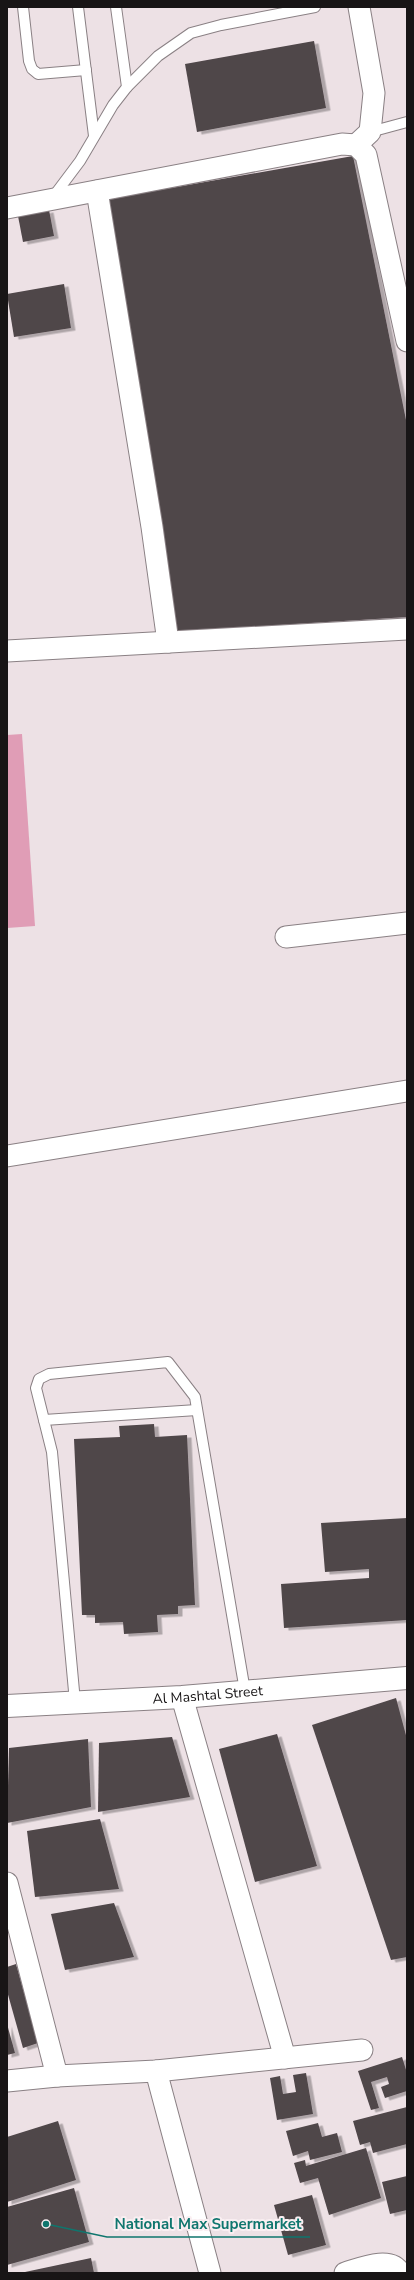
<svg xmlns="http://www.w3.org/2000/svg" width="414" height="2280" font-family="'Nunito Sans',sans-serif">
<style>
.green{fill:#e09db6}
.building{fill:#4f4649;filter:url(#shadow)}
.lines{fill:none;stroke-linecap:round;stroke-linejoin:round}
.lane-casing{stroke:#8a8084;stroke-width:12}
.street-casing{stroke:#8a8084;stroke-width:23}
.primary-casing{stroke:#8a8084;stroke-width:24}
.lane{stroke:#fff;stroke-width:10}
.street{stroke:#fff;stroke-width:21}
.primary{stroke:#fff;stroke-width:22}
.labels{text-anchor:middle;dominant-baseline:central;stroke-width:4;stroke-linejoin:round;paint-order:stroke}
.street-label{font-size:14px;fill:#181516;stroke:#faeff2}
.leader{fill:none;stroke:#0f766e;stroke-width:1.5}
.callout-dot{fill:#0f766e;stroke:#faeff2;stroke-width:1.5}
.callout-label{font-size:15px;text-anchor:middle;font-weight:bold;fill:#0f766e;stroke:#faeff2;stroke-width:4;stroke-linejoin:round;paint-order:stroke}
</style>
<defs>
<filter id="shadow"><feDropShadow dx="4.5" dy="2.5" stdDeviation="0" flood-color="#0004"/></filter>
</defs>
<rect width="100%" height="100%" fill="#ede1e5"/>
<polygon class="green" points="22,734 35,926 7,928 7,735"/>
<g class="building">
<polygon points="314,41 326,108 197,132 185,64"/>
<polygon points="353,156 407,425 407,617 170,632 108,199"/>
<polygon points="49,210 54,236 23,242 18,216"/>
<polygon points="64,284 71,328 14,337 7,294"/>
<polygon points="154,1424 155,1437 187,1435 195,1605 178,1606 178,1614 157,1615 158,1632 124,1634 123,1622 95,1623 95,1615 82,1615 74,1439 120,1437 119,1426"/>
<polygon points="407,1518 407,1620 284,1628 281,1584 369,1578 369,1569 325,1572 321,1523"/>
<polygon points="396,1698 407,1739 407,1957 391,1960 312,1725"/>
<polygon points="277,1734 317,1866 255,1882 219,1749"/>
<polygon points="172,1737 190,1797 98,1812 99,1743"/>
<polygon points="88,1739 91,1807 7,1823 9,1748"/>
<polygon points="100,1819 119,1889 35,1897 27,1831"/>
<polygon points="114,1903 134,1957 65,1970 51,1914"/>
<polygon points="16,1964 38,2043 23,2048 7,1991 7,1967"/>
<polygon points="7,2024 15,2053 7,2055"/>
<polygon points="402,2057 407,2073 407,2091 385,2098 381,2087 389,2084 387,2077 371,2082 379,2108 371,2110 358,2071"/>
<polygon points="306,2073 313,2114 277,2120 270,2078 280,2076 283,2094 296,2092 293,2075"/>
<polygon points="407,2107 407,2144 373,2153 370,2142 360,2145 353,2121"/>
<polygon points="58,2121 76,2180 7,2202 7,2137"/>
<polygon points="318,2123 322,2137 337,2133 342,2152 310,2160 308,2151 293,2156 286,2131"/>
<polygon points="366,2148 381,2198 329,2215 318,2178 300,2183 294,2163 305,2160 306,2166"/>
<polygon points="407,2176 407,2210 390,2214 382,2182"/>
<polygon points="74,2188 89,2242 7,2265 7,2207"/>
<polygon points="312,2195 326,2245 288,2255 274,2205"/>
<polygon points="91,2258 94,2273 25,2273 25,2272"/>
</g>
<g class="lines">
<g class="lane-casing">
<g id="lane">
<polyline points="23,7 29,61 32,69 38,74 86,70"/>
<polyline points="78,7 94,136"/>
<polyline points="127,87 158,56 191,33 221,25 315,7"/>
<polyline points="370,132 407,122"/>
<polyline points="53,197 80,161 113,105 127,87 116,7"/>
<polyline points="44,1420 197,1410"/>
<polyline points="75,1702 52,1452 36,1388 39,1379 49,1374 168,1362 195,1397 245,1691"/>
</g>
</g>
<g class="street-casing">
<g id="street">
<polyline points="356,145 370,132 374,93 359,7"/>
<polyline points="97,191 152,527 168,642"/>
<polyline points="7,208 342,144 356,145 366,155 407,341"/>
<polyline points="7,651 407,629"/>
<polyline points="286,937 407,923"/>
<polyline points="7,1156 407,1091"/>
<polyline points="182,1697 285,2058"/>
<polyline points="7,1883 57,2076"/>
<polyline points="156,2071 210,2273"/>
<polyline points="7,2081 57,2076 156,2071 362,2050"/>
<path d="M345,2273c14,-4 46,-18 55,0"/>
</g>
</g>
<g class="primary-casing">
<g id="primary">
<path id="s1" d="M7,1706l175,-9 225,-19"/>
</g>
</g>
<use href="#lane" class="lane"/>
<use href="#street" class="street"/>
<use href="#primary" class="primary"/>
</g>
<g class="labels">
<g class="street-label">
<text stroke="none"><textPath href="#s1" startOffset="201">Al Mashtal Street</textPath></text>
</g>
</g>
<path class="leader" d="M46 2224L107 2237H310"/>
<circle class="callout-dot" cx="46" cy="2224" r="4"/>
<g class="callout-label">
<text x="208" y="2229">National Max Supermarket</text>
</g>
<rect width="414" height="2280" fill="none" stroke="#181516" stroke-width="16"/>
</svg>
